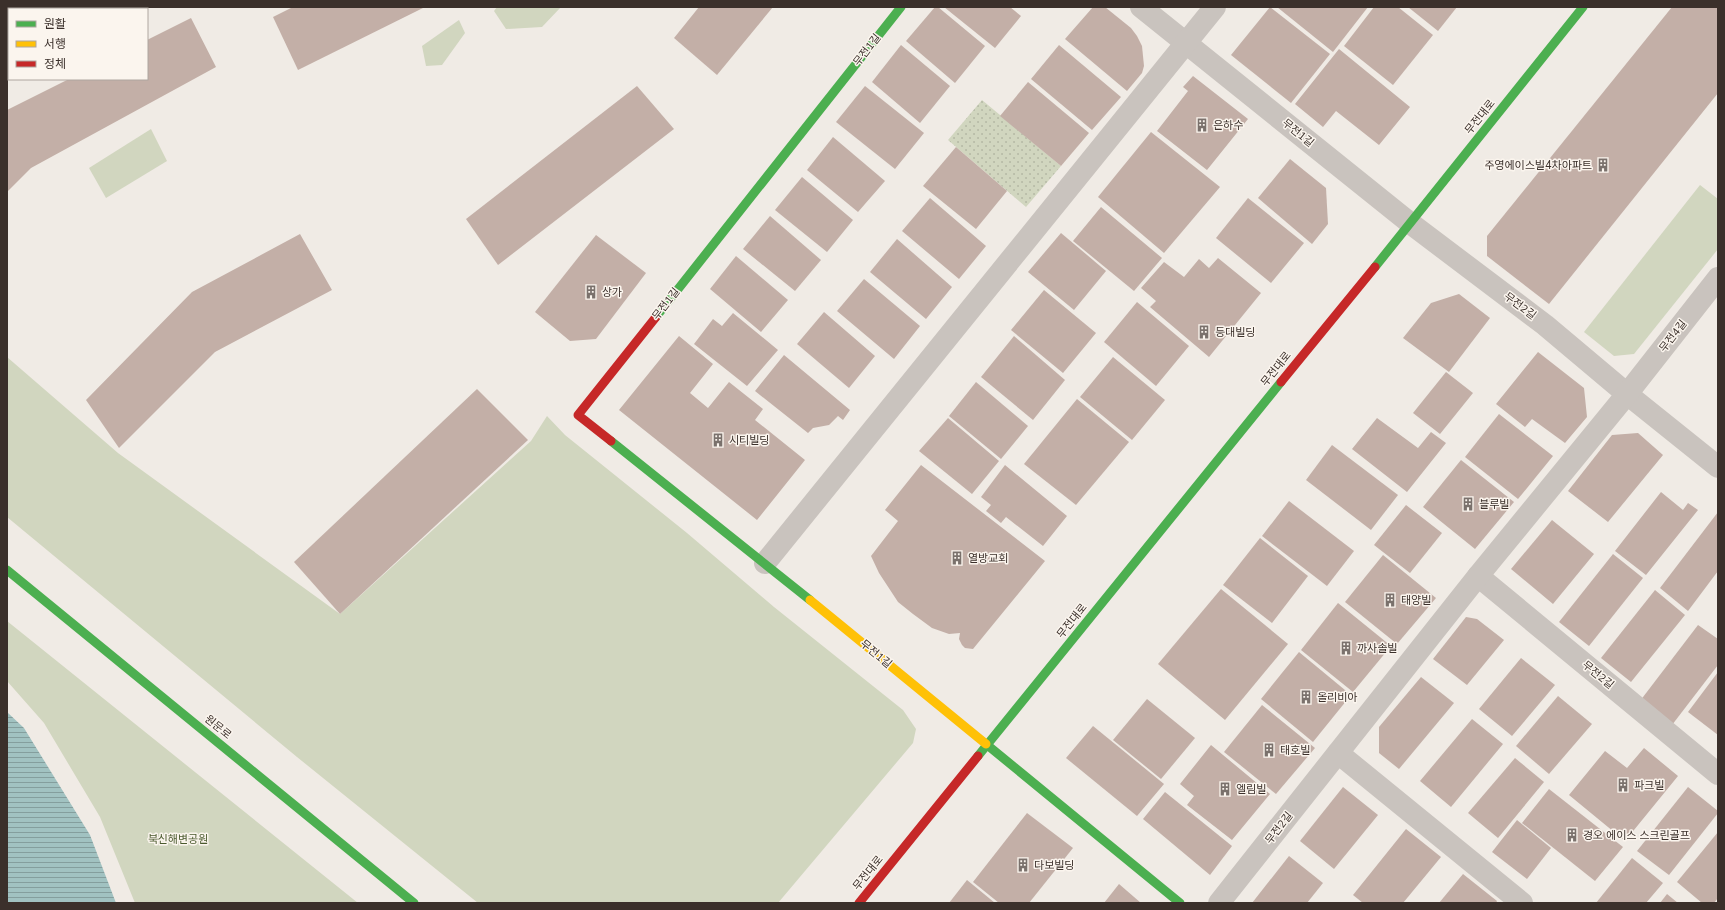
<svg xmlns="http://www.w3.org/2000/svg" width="1725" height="910" font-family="'Nunito Sans','Noto Sans KR',sans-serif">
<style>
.grass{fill:url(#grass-dots)}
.green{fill:#d1d6bf}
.water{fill:url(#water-rules)}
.building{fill:#c3afa7}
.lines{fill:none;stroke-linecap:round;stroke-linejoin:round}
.street{stroke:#c9c3be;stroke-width:22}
.fast{stroke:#4caf50;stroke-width:9}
.slow{stroke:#ffc107;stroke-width:9}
.jam{stroke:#c62828;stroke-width:9}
.labels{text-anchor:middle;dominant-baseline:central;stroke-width:3;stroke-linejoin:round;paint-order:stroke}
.street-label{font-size:11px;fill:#3b302b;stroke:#fbf5ee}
.poi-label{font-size:11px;fill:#3b302b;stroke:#fbf5ee;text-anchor:start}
.park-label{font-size:11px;fill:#4a5a2e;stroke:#fbf5ee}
</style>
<defs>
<pattern id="grass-dots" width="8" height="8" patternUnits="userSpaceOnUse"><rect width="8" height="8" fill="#d1d6bf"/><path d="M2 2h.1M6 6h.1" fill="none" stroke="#b4b8a4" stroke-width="1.8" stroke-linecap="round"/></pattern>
<pattern id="water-rules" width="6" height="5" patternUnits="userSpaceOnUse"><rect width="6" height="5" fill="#a1c2c1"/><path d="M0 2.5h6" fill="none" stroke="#849e9d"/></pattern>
</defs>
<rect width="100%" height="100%" fill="#f0ebe5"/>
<polygon class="grass" points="982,100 1061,166 1026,207 948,140"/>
<g class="green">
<polygon points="497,7 561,7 542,27 506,29 494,11"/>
<polygon points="459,20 465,33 442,65 426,66 422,46"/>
<polygon points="151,129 167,161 106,198 89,168"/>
<polygon points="1700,185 1718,199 1718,249 1634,354 1614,356 1584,332"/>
<polygon points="7,357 118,453 340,614 531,441 547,416 565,435 687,533 774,607 903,710 916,729 913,743 778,903 478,903 297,757 7,517"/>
<polygon points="7,621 358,903 135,903 100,817 44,723 7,681"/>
</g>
<polygon class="water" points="7,712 24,728 90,835 116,903 7,903"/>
<g class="building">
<polygon points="293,7 425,7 298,70 273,17"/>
<polygon points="699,7 773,7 717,75 674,38"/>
<polygon points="935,7 938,7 985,46 955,83 906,41"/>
<polygon points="944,7 1010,7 1021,16 995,48"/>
<polygon points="1093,7 1105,7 1131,28 1137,36 1142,46 1144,66 1142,73 1127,91 1065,39"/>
<polygon points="1270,7 1330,54 1291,103 1231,55"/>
<polygon points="1277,7 1368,7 1333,52"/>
<polygon points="1374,7 1398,7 1433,35 1393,85 1344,46"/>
<polygon points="1408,7 1457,7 1438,31"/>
<polygon points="1672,7 1718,7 1718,93 1549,304 1487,256 1487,236"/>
<polygon points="191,18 216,67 31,168 7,192 7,110 69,79 147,79 147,40"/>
<polygon points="901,45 950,86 920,123 872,82"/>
<polygon points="1059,45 1121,97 1092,130 1031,79"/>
<polygon points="1339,49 1410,107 1379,145 1336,111 1323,127 1295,104"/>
<polygon points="1193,76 1248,119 1207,170 1157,131 1188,91 1183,87"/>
<polygon points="1028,82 1089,133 1061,166 1000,116"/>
<polygon points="637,86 674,129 498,265 466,219"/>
<polygon points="865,86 924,133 895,169 836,122"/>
<polygon points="1151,132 1220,187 1164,253 1098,197"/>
<polygon points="833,137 885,181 858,212 807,170"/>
<polygon points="956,147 1007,191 976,229 923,186"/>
<polygon points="1290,159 1326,188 1328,224 1312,244 1258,198"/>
<polygon points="802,177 853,220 827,252 775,210"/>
<polygon points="930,198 986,246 959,279 902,231"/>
<polygon points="1248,198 1304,243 1271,283 1216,238"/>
<polygon points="1101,207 1162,258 1134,291 1073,241"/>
<polygon points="770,216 821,260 795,291 743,249"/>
<polygon points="1061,233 1106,271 1074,310 1028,272"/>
<polygon points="300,234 332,290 215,352 119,448 86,400 192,292"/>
<polygon points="596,235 646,273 596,339 570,341 535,312"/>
<polygon points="897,239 952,287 926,319 870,272"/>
<polygon points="736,256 788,300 761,332 710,289"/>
<polygon points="1218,258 1261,293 1209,357 1150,307 1156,301 1141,288 1164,262 1184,277 1199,259 1209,268"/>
<polygon points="864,279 920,326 894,359 837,311"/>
<polygon points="1044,290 1096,333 1063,373 1011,330"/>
<polygon points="1459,294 1490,318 1449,372 1403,338 1431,303"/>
<polygon points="1137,302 1189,346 1156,386 1104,342"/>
<polygon points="824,312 875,356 849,388 797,344"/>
<polygon points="733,313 778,350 747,386 694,344 713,319 722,326"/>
<polygon points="679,336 713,364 690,393 708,408 729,382 763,409 755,420 805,460 757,520 619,410"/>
<polygon points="1014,336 1065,380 1033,420 981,377"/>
<polygon points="1538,352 1584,388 1587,417 1565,443 1532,419 1525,427 1496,404"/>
<polygon points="784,355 850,410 843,420 838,416 829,425 813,428 808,433 755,391"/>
<polygon points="1113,357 1165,400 1132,440 1080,397"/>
<polygon points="1446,372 1473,393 1440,434 1413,413"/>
<polygon points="976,382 1028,426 1001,459 949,416"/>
<polygon points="477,389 528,440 340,614 294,562"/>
<polygon points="1077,399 1129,442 1076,505 1024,464"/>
<polygon points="1499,414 1553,456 1518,499 1465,457"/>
<polygon points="948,418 999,461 972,494 919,451"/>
<polygon points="1377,418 1418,448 1431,432 1446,443 1407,492 1352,449"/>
<polygon points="1638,433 1663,455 1608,522 1568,491 1612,435"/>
<polygon points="1332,445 1398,495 1371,530 1306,480"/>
<polygon points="1461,460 1514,502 1475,549 1423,507"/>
<polygon points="921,465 1045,561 973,649 965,648 962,645 959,639 960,633 949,634 932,628 913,614 898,602 879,573 871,556 898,521 885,510"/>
<polygon points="1005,465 1067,516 1043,546 1006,517 1001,523 986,511 991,505 981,497"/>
<polygon points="1661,492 1683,510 1688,503 1698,510 1646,575 1615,551"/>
<polygon points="1289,501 1354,551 1327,586 1262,536"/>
<polygon points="1406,505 1442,533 1410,573 1374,545"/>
<polygon points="1718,512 1718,571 1688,611 1660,588"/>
<polygon points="1552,520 1594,554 1553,604 1511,569"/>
<polygon points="1260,538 1308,576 1272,623 1223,585"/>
<polygon points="1613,554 1643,578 1589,646 1559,622"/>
<polygon points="1383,555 1436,598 1397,644 1345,602"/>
<polygon points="1221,589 1288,644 1225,720 1158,664"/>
<polygon points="1655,590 1685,615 1631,682 1601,658"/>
<polygon points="1338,603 1391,646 1353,692 1301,650"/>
<polygon points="1466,617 1477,619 1504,640 1467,685 1433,659"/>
<polygon points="1698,625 1718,639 1718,665 1672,725 1640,701"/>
<polygon points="1299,652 1351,695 1313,742 1261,699"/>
<polygon points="1521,658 1555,685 1512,736 1479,709"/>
<polygon points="1718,672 1718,735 1688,712"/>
<polygon points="1421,677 1454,703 1399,769 1379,753 1379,727"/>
<polygon points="1558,696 1592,724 1549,774 1516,746"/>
<polygon points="1147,699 1195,738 1161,779 1113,740"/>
<polygon points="1262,705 1315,748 1276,794 1224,752"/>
<polygon points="1472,719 1503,744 1451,807 1420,781"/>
<polygon points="1093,726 1164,784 1137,816 1066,758"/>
<polygon points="1211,745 1270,794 1232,840 1187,805 1194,796 1180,784"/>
<polygon points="1644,748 1678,776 1625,841 1569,795 1605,751 1627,768"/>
<polygon points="1515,758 1544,782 1498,838 1468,813"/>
<polygon points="1343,787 1378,815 1334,869 1300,841"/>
<polygon points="1688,787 1718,811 1718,813 1669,875 1637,851"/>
<polygon points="1549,789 1623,847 1595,881 1522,823"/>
<polygon points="1165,792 1232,846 1210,875 1143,819"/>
<polygon points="1027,813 1073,848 1029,903 999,903 973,882"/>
<polygon points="1517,820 1551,848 1527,879 1492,852"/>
<polygon points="1406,829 1441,857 1403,903 1363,903 1353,895"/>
<polygon points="1718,832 1718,898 1714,903 1702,903 1677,882"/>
<polygon points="1289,856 1323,883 1307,903 1252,903"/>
<polygon points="1632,858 1663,883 1646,903 1596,903"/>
<polygon points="1463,874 1497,901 1496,903 1439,903"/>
<polygon points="967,880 995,903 949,903"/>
<polygon points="1119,884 1141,903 1104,903"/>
<polygon points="1667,894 1678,903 1660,903"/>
</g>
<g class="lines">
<g class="street">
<polyline points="1141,7 1410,223 1545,325 1627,394 1718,467"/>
<polyline points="765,563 1215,7"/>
<polyline points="1478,576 1718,774"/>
<polyline points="1338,753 1522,903"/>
<polyline points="1219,903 1478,576 1627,394 1718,278"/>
</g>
<g class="fast">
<polyline points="1375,267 1583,7"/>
<polyline points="656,317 901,7"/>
<polyline points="611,441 810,600"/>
<polyline points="7,570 414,903"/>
<polyline points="986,744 1180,903"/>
<polyline points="978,756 1281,382"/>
</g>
<polyline class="slow" points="810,600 986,744"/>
<g class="jam">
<polyline points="1281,382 1375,267"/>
<polyline points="611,441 578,415 656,317"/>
<polyline points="859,903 978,756"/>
</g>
</g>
<defs>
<g id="building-bare" transform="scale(1.08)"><path d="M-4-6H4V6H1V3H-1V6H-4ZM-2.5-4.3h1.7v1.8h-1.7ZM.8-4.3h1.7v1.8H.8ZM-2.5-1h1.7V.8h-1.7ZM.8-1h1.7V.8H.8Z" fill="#7a716c" stroke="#fbf5ee" stroke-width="2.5" paint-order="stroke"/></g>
</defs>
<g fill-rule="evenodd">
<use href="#building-bare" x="1202" y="125"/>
<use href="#building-bare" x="1603" y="165"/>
<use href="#building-bare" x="591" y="292"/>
<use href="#building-bare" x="1204" y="332"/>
<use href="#building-bare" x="718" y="440"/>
<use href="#building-bare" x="1468" y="504"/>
<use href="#building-bare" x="957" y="558"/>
<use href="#building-bare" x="1390" y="600"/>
<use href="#building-bare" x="1346" y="648"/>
<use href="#building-bare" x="1306" y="697"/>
<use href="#building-bare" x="1269" y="750"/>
<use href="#building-bare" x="1623" y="785"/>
<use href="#building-bare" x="1225" y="789"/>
<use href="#building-bare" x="1572" y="835"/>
<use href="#building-bare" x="1023" y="865"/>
</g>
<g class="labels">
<g class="street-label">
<text transform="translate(867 50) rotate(-52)">무전1길</text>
<text transform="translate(1480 117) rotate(-51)">무전대로</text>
<text transform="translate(1298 133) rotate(39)">무전1길</text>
<text transform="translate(666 304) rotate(-52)">무전1길</text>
<text transform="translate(1520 306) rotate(37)">무전2길</text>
<text transform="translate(1673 336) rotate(-52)">무전4길</text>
<text transform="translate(1276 369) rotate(-51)">무전대로</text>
<text transform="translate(1072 621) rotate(-51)">무전대로</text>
<text transform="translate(876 654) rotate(40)">무전1길</text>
<text transform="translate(1598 675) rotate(39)">무전2길</text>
<text transform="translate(218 727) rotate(39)">원문로</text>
<text transform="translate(1279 828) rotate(-52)">무전2길</text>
<text transform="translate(868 873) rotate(-51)">무전대로</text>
</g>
<g class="poi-label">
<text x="1213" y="125">은하수</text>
<text x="1592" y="165" text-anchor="end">주영에이스빌4차아파트</text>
<text x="602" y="292">상가</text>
<text x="1215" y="332">등대빌딩</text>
<text x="729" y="440">시티빌딩</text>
<text x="1479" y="504">블루빌</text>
<text x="968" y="558">열방교회</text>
<text x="1401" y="600">태양빌</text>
<text x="1357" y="648">까사솔빌</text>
<text x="1317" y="697">올리비아</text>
<text x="1280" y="750">태호빌</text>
<text x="1634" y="785">파크빌</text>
<text x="1236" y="789">엘림빌</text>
<text x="1583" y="835">경오 에이스 스크린골프</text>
<text x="1034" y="865">다보빌딩</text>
</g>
<g class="park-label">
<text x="178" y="839">북신해변공원</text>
</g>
</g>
<rect width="1725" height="910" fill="none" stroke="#3b302b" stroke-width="16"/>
<rect x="8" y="8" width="140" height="72" fill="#fbf5ee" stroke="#aea6a0"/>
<rect x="16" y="21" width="20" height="6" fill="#4caf50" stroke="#aea6a0"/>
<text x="44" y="28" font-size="12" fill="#3b302b">원활</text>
<rect x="16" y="41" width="20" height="6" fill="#ffc107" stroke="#aea6a0"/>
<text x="44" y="48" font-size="12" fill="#3b302b">서행</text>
<rect x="16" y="61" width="20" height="6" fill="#c62828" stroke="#aea6a0"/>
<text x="44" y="68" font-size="12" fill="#3b302b">정체</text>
</svg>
